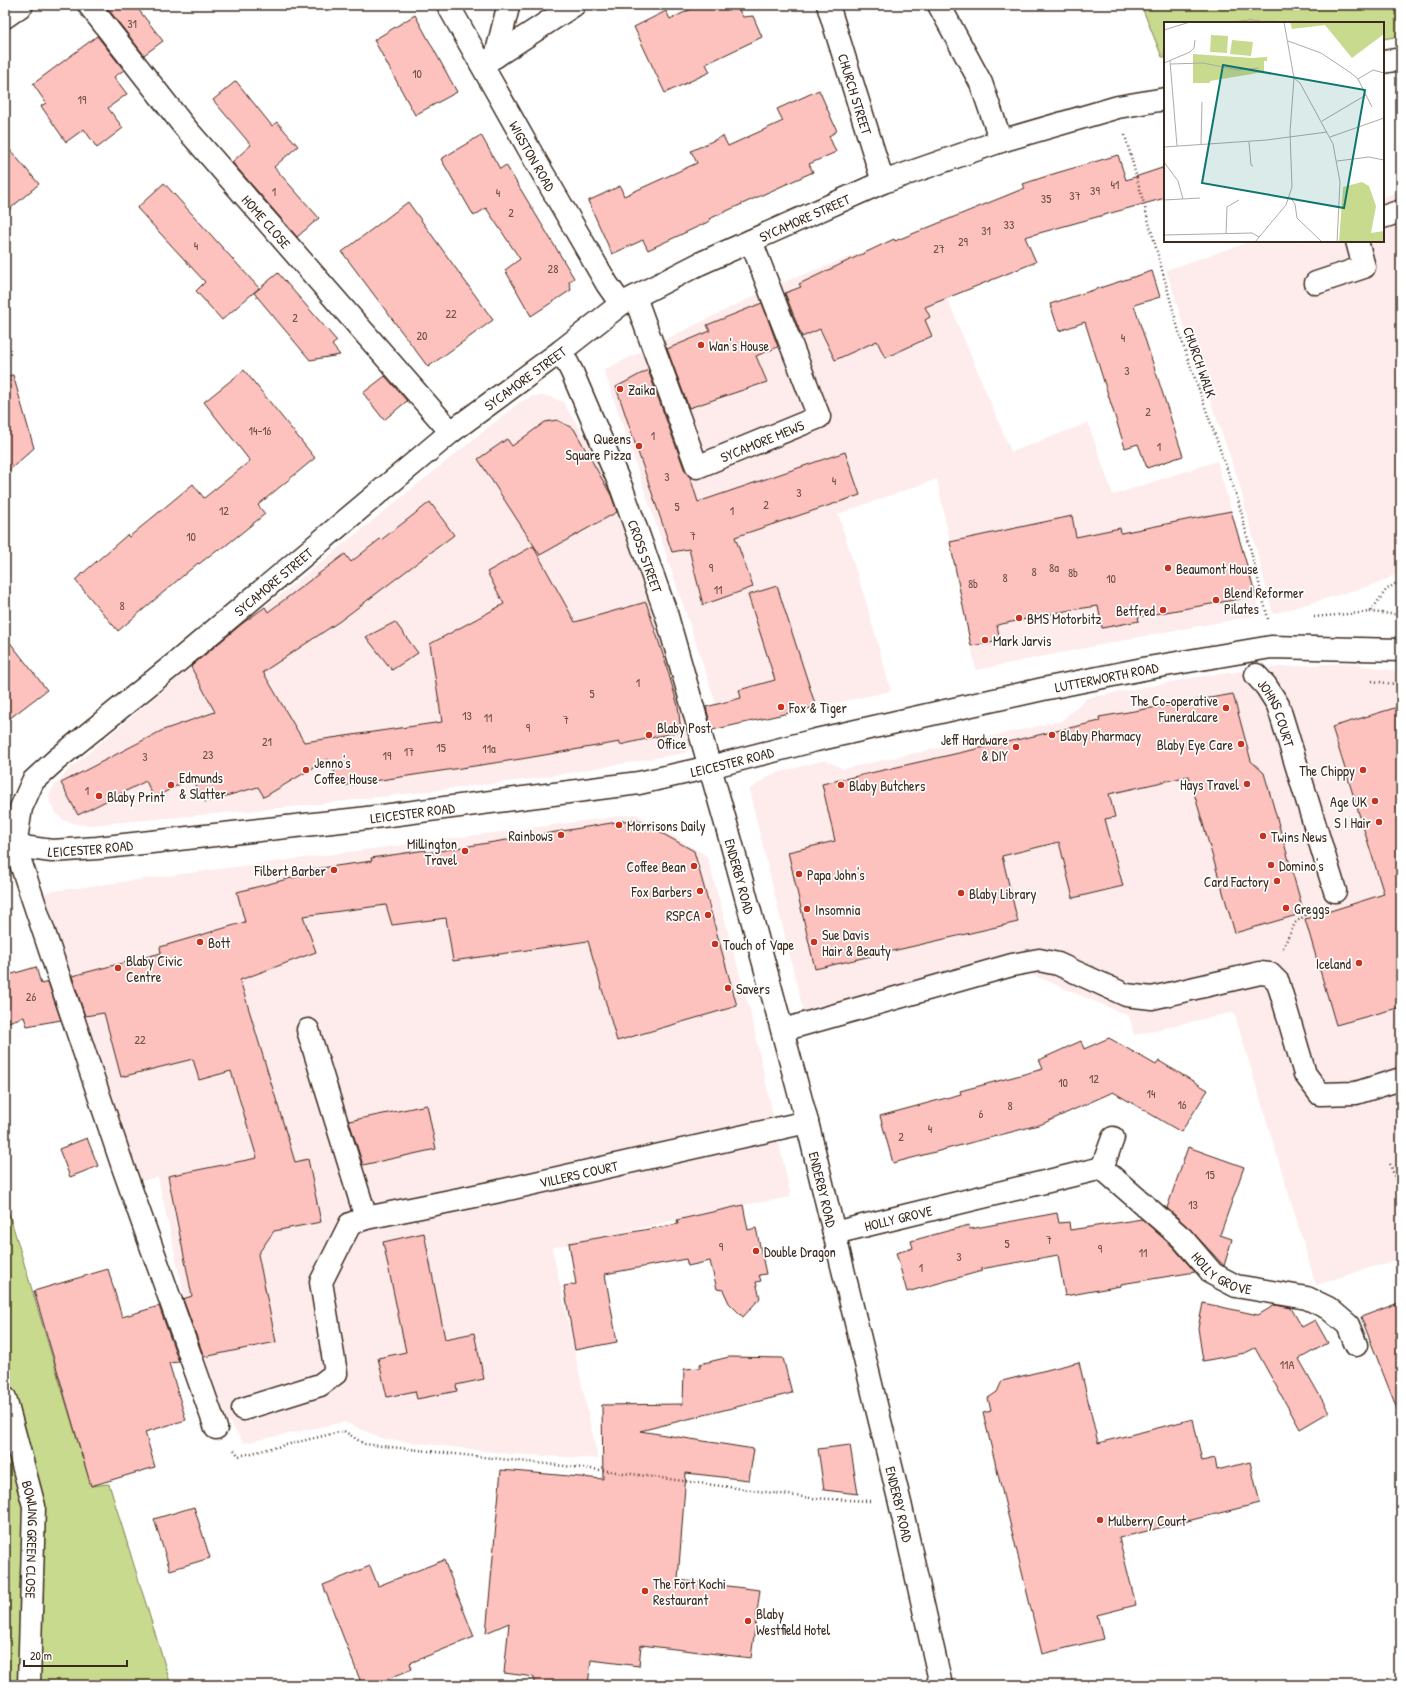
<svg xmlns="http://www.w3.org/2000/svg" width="1406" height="1690" font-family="'Patrick Hand',sans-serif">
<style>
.built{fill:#feecec}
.green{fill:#c8da8e;stroke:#828256}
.building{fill:#fdc1be;stroke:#3b2a1e}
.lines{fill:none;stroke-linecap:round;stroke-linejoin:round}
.minor-casing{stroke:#3b2a1e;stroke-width:25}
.path{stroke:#3b2a1e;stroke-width:2.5;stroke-dasharray:1 3;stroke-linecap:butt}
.minor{stroke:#fff;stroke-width:22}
.poi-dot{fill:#c8321e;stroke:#fff;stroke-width:1.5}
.labels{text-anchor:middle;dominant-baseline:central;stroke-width:3.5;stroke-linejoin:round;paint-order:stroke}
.number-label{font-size:12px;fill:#6c5046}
.street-label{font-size:14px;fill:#3b2a1e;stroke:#fff}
.poi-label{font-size:14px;fill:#3b2a1e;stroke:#fff;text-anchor:start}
.inset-road{fill:none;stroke:#b1aaa5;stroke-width:1}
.view{fill:#0f766e;fill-opacity:0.15;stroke:#0f766e;stroke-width:2}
.inset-edge{fill:none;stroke:#3b2a1e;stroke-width:2}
</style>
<rect width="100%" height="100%" fill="#fff"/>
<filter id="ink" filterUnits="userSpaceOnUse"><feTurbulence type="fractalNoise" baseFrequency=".025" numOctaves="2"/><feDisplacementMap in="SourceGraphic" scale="8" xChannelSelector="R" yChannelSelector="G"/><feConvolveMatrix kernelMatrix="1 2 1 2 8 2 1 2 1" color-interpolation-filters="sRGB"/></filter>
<g filter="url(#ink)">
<g class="built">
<polygon points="1401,191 1401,571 1379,583 1273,614 1238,479 1183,324 1166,270 1252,241 1383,241 1383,197"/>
<polygon points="919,231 1011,452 1088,423 1113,495 1217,461 1256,596 1260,615 1160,633 976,670 937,479 838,514 866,602 891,691 724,727 604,370 778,284"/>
<polygon points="533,396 548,396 563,402 593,450 609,479 653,603 693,740 691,747 685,753 532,779 302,806 90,825 76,824 63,820 55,812 50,802 49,795 54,786 69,769 191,667 216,642 265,607 520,402"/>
<polygon points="1349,663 1401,672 1401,1206 1396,1208 1401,1222 1401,1258 1316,1285 1234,1012 1134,1035 1129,1016 1026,972 808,1030 749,790 770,775 825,760 843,769 1061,721 1087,698 1203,676 1278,667"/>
<polygon points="636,814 707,856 750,1011 791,1197 743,1205 552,1248 598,1459 510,1454 384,1439 344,1422 244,1443 224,1414 185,1300 158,1177 138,1182 39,893"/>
</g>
<g class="green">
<polygon points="1141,5 1401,5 1401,36 1383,39 1383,23 1165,23 1165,57 1162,57"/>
<polygon points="5,1200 91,1486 109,1484 171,1685 5,1685"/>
</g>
<g class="building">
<polygon points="105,5 135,5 163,41 144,55"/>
<polygon points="700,5 736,5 743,17 753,16 762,37 706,64 710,72 665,93 634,27 666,11 670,19"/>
<polygon points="415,15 457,92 415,115 374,40"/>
<polygon points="97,36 124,70 114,77 127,94 108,108 123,128 97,148 84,129 66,142 41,106 46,103 33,84"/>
<polygon points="236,81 272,126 277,122 298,146 274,167 319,218 297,237 232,162 251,145 213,100"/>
<polygon points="819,90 837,131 829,136 836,152 809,164 813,172 709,219 710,221 648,250 643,240 612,254 588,201 620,186 624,196 697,163 691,151 723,136 728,146 783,121 777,109"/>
<polygon points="481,135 500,169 506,165 574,278 569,282 571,290 531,316 505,270 520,259 486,208 474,216 441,159"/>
<polygon points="5,144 39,184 5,213"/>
<polygon points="1118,155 1126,180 1165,167 1165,198 1025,237 1036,262 925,307 930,317 925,320 932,336 885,358 877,341 835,360 820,329 802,337 785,293 801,287 799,284 894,239 895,241 1025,188 1023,184 1053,174"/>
<polygon points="164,183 259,288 222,320 196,291 205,282 137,208"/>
<polygon points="408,202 493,320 428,367 342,252"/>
<polygon points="1152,271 1160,297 1134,305 1183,456 1147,468 1138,444 1125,448 1085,322 1059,331 1050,304"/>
<polygon points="278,273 337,341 332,345 340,355 310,360 254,293"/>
<polygon points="762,303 778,347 756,356 767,382 689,408 667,349 710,331 707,325"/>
<polygon points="244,370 315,458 258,505 265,514 219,551 218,549 199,564 198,563 118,631 75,580 127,535 129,537 193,484 204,498 250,461 204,402"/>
<polygon points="648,370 685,471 690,477 698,502 845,452 860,495 735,537 753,587 703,605 689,549 672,552 616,387"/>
<polygon points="13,375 34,448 5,474 5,376"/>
<polygon points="385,376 407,401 384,420 363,393"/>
<polygon points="557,420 574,429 611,495 617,512 540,555 478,459 507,439 512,446 545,422"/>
<polygon points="430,502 454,535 340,621 263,672 304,742 442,722 430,644 504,604 487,572 533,546 575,622 646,602 665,661 678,706 681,731 620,745 620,742 521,759 341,786 328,759 264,797 258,787 205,802 191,778 154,798 146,781 78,815 61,783 163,730 215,712 191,667 195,663 243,623 265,607 268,612 345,554 351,562 380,539 381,540"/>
<polygon points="1231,511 1256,596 1138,617 1139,621 1102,628 1098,606 1070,610 997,625 1000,641 971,646 950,542 1072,516 1076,537 1120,528 1121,533"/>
<polygon points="777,586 816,707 712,730 706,707 741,698 739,690 775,680 748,595"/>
<polygon points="395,622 418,653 392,670 366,637"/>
<polygon points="5,636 47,690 5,722"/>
<polygon points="1233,694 1251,761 1264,773 1304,913 1235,933 1189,776 1109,794 1115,817 1105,819 1123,886 1073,898 1059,842 1002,856 1018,922 815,969 788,852 835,841 822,784 1100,721 1099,717"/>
<polygon points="1401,706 1401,1007 1336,1025 1305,919 1384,894 1332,727"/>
<polygon points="636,819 694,851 737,1006 617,1041 588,941 453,961 446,918 392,925 386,905 303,916 316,952 240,980 295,1162 308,1159 321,1222 274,1231 258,1254 276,1342 204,1357 183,1299 192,1296 168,1176 257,1158 231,1071 199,1080 193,1059 121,1077 104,1013 85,1016 72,976 161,953 160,947 245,922 237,892 307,874 307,870 372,861 371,858 426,850 426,853"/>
<polygon points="36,967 41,984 48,982 61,1020 27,1026 24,1017 5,1023 5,976"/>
<polygon points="1109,1038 1156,1065 1159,1061 1208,1090 1181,1132 1113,1092 1042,1124 893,1163 880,1116 961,1094 960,1091 1043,1069 1039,1060 1081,1041 1084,1049"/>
<polygon points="427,1105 436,1149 363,1165 349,1121"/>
<polygon points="87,1138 98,1166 70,1177 59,1149"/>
<polygon points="1188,1147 1244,1167 1220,1235 1232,1239 1224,1266 1190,1229 1167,1208"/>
<polygon points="743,1205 748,1230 756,1228 766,1274 759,1275 761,1281 756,1282 760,1298 743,1317 729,1303 723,1290 717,1289 710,1261 688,1266 686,1259 605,1274 617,1342 575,1350 564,1286 576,1284 569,1243 678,1224 677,1220"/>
<polygon points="1057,1213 1059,1223 1069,1222 1070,1230 1142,1219 1173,1247 1195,1272 1121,1284 1121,1286 1065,1296 1058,1255 981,1269 982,1271 907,1292 896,1253 913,1248 911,1241 969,1225 970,1229"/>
<polygon points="424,1233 445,1339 474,1333 484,1379 456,1385 457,1391 417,1399 415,1391 387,1397 378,1358 406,1352 383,1242"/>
<polygon points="108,1269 122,1317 159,1306 179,1362 169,1363 186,1420 145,1432 155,1467 91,1486 34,1291"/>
<polygon points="1401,1302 1401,1414 1399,1414 1361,1317"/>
<polygon points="1203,1303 1258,1315 1275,1305 1291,1308 1302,1327 1315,1320 1328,1343 1299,1359 1329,1412 1300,1429 1255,1348 1245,1353 1203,1361 1198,1328"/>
<polygon points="729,1357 783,1358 792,1393 640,1431 754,1449 749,1480 686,1473 678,1580 760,1590 751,1658 641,1645 639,1666 591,1660 588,1685 534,1685 534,1677 504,1673 509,1623 486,1633 501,1470 603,1479 602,1405 683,1404 684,1369 700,1368 700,1364"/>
<polygon points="1079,1362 1098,1443 1193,1419 1202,1461 1215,1458 1217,1470 1250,1462 1260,1503 1119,1538 1136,1605 1097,1615 1103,1639 1042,1654 983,1413 991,1411 988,1398 997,1392 1002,1381"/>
<polygon points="850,1445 858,1494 824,1490 818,1449"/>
<polygon points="194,1507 210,1558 170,1570 154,1519"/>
<polygon points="444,1560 474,1637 410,1663 412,1669 373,1685 362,1685 323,1585 370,1566 378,1586"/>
</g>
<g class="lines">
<g class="minor-casing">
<g id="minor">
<path id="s1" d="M89,5l94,120 268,307"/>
<path id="s2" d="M448,5l86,153 73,126 14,20"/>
<path id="s3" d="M828,5l55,177"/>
<polyline points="939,5 981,83 1001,141"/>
<polyline points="5,17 22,5"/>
<polyline points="496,56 508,7 507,5"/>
<polyline points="1383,62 1401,59"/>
<polyline points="482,65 574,5"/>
<polyline points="1383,217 1401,211"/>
<polyline points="1316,283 1364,267 1357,241"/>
<path id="s4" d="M635,297l62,170 122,-50 -68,-176"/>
<path id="s5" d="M561,351l11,21 50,117 44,124 64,225 77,284 93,381 41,182"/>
<path id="s6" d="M1256,675l10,11 12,19 57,186"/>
<path id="s7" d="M5,851l10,-5 37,5 45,-3 262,-29 280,-36 71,-16 106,-27 227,-51 105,-21 123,-21 130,3"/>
<polyline points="308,1030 366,1218"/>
<polyline points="783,1030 1012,965 1039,960 1058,964 1126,995 1152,998 1260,973 1270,974 1278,982 1305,1074 1320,1094 1356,1093 1401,1079"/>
<path id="s8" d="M1102,1168l80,70 31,36 23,12 71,12 21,10 20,17 8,20"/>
<polyline points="1102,1168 1113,1138"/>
<path id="s9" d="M834,1233l268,-65"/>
<path id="s10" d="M5,1398l29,108 -5,179"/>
<path id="s11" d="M243,1409l77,-24 16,-12 -15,-91 29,-58 16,-6 129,-26 312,-70"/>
<path id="s12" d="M216,1428l-93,-261 -108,-321 6,-38 12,-27 23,-21 122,-99 273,-229 110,-81 60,-47 78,-40 184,-82 118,-41 117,-34 47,-8"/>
</g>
</g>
<g class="path">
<polyline points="1125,135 1181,339 1238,500 1268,619"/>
<polyline points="1371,611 1386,590 1401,580"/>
<polyline points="1314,617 1371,612 1401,615"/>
<polyline points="1372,681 1401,685"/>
<polyline points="1283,948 1295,923 1313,909"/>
<polyline points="1390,1164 1401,1194"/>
<polyline points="234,1450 239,1456 344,1431 364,1444 601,1470 811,1498 870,1501"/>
</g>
<use href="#minor" class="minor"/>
</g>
</g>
<g class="poi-dot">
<circle cx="701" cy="345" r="4"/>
<circle cx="620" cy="389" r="4"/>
<circle cx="639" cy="446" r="4"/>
<circle cx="1168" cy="568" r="4"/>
<circle cx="1216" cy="600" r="4"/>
<circle cx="1163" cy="610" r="4"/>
<circle cx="1019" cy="618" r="4"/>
<circle cx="985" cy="640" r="4"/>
<circle cx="781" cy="707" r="4"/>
<circle cx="1226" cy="708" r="4"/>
<circle cx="649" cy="735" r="4"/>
<circle cx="1052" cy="735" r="4"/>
<circle cx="1241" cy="744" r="4"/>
<circle cx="1016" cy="747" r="4"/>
<circle cx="306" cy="770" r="4"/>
<circle cx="1363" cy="770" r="4"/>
<circle cx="1247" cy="784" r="4"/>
<circle cx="171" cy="785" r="4"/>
<circle cx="841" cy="785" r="4"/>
<circle cx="99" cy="796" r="4"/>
<circle cx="1375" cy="801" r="4"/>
<circle cx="1379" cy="822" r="4"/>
<circle cx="619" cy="825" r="4"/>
<circle cx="561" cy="835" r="4"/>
<circle cx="1263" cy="836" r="4"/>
<circle cx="465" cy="851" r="4"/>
<circle cx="1271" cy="865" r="4"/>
<circle cx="694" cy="866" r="4"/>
<circle cx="334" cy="870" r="4"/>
<circle cx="799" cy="874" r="4"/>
<circle cx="1277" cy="881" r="4"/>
<circle cx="700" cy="891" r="4"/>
<circle cx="961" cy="893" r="4"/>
<circle cx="1286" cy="908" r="4"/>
<circle cx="807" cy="909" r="4"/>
<circle cx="708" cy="915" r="4"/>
<circle cx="200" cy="942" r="4"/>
<circle cx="814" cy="942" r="4"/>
<circle cx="715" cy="944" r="4"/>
<circle cx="1359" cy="963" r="4"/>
<circle cx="118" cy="968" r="4"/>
<circle cx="728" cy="988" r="4"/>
<circle cx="756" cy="1251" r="4"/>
<circle cx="1100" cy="1520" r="4"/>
<circle cx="645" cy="1591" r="4"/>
<circle cx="748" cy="1621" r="4"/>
</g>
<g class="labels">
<g class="number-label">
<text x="132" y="23">31</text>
<text x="417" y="73">10</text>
<text x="82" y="99">19</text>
<text x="1115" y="184">41</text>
<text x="1095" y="190">39</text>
<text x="274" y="191">1</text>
<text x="498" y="192">4</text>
<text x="1075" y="195">37</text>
<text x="1046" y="198">35</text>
<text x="511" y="212">2</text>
<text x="1009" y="224">33</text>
<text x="986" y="230">31</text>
<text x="963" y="241">29</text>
<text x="196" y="245">4</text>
<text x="939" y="248">27</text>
<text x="553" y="268">28</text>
<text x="451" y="313">22</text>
<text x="295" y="317">2</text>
<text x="422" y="335">20</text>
<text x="1123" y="337">4</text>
<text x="1127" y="370">3</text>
<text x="1148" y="411">2</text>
<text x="260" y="430">14-16</text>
<text x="653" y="435">1</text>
<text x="1159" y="446">1</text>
<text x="667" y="476">3</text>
<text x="834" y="480">4</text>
<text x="799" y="492">3</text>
<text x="766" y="504">2</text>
<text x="677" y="506">5</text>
<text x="224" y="510">12</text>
<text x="732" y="510">1</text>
<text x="693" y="535">7</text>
<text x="191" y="536">10</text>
<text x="711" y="567">9</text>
<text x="1054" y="567">8a</text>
<text x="1034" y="571">8</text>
<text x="1073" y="572">8b</text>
<text x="1005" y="577">8</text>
<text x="1111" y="578">10</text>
<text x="973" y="583">8b</text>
<text x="718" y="589">11</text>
<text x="122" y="605">8</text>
<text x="638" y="682">1</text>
<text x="592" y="693">5</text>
<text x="467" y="715">13</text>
<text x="488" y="717">11</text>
<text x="566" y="719">7</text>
<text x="528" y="727">9</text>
<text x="267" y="741">21</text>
<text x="441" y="747">15</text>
<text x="489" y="748">11a</text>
<text x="409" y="751">17</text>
<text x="208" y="754">23</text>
<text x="387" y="755">19</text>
<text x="145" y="756">3</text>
<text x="87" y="790">1</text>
<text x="31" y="996">26</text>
<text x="140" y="1039">22</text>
<text x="1094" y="1078">12</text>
<text x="1063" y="1082">10</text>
<text x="1151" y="1093">14</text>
<text x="1182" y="1104">16</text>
<text x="1010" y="1105">8</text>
<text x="981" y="1113">6</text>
<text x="930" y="1128">4</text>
<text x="901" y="1136">2</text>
<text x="1210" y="1174">15</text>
<text x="1193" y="1204">13</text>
<text x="1049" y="1239">7</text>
<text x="1007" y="1243">5</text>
<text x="721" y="1246">9</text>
<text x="1100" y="1248">9</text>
<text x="1143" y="1252">11</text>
<text x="959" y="1256">3</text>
<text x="921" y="1267">1</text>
<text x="1287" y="1364">11A</text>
</g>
<g class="street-label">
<text stroke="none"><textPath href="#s3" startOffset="93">CHURCH STREET</textPath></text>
<text stroke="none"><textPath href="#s2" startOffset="173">WIGSTON ROAD</textPath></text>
<text stroke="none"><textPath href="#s12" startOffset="1644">SYCAMORE STREET</textPath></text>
<text stroke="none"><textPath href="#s1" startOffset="280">HOME CLOSE</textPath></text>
<text transform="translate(1200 362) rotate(71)">CHURCH WALK</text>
<text stroke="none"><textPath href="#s12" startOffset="1320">SYCAMORE STREET</textPath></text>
<text stroke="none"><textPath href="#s4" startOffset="251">SYCAMORE MEWS</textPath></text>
<text stroke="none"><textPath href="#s5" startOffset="222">CROSS STREET</textPath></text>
<text stroke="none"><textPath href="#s12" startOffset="996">SYCAMORE STREET</textPath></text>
<text stroke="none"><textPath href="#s7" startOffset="1119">LUTTERWORTH ROAD</textPath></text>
<text stroke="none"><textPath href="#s6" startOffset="44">JOHNS COURT</textPath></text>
<text stroke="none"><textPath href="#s7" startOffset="735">LEICESTER ROAD</textPath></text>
<text stroke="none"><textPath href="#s7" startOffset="411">LEICESTER ROAD</textPath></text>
<text stroke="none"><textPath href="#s7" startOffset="87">LEICESTER ROAD</textPath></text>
<text stroke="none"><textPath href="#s5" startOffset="556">ENDERBY ROAD</textPath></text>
<text stroke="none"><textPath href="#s11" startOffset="492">VILLERS COURT</textPath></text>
<text stroke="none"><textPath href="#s5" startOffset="880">ENDERBY ROAD</textPath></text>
<text stroke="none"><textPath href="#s9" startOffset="66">HOLLY GROVE</textPath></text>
<text stroke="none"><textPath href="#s8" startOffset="161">HOLLY GROVE</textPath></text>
<text stroke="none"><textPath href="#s5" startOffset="1204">ENDERBY ROAD</textPath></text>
<text stroke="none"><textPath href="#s10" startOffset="145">BOWLING GREEN CLOSE</textPath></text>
</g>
<g class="poi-label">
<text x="709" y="345">Wan's House</text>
<text x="628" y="389">Zaika</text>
<text x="631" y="438" text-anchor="end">Queens<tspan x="631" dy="16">Square Pizza</tspan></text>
<text x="1176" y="568">Beaumont House</text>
<text x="1224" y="592">Blend Reformer<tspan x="1224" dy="16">Pilates</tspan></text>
<text x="1155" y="610" text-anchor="end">Betfred</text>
<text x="1027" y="618">BMS Motorbitz</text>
<text x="993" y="640">Mark Jarvis</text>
<text x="1218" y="700" text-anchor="end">The Co-operative<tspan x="1218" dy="16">Funeralcare</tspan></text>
<text x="789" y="707">Fox &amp; Tiger</text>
<text x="657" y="727">Blaby Post<tspan x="657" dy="16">Office</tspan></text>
<text x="1060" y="735">Blaby Pharmacy</text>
<text x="1008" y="739" text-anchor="end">Jeff Hardware<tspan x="1008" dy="16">&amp; DIY</tspan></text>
<text x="1233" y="744" text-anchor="end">Blaby Eye Care</text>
<text x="314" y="762">Jenno's<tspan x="314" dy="16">Coffee House</tspan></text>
<text x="1355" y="770" text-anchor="end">The Chippy</text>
<text x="179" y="777">Edmunds<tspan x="179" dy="16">&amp; Slatter</tspan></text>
<text x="1239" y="784" text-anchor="end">Hays Travel</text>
<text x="849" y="785">Blaby Butchers</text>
<text x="107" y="796">Blaby Print</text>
<text x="1367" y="801" text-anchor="end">Age UK</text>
<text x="1371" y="822" text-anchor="end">S I Hair</text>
<text x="627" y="825">Morrisons Daily</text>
<text x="553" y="835" text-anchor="end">Rainbows</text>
<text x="1271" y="836">Twins News</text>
<text x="457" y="843" text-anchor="end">Millington<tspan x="457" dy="16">Travel</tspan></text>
<text x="1279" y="865">Domino's</text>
<text x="686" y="866" text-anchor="end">Coffee Bean</text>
<text x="326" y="870" text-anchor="end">Filbert Barber</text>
<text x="807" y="874">Papa John's</text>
<text x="1269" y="881" text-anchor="end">Card Factory</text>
<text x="692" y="891" text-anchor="end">Fox Barbers</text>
<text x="969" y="893">Blaby Library</text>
<text x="1294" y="908">Greggs</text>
<text x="815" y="909">Insomnia</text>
<text x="700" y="915" text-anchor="end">RSPCA</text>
<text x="822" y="934">Sue Davis<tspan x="822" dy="16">Hair &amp; Beauty</tspan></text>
<text x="208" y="942">Bott</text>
<text x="723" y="944">Touch of Vape</text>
<text x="126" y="960">Blaby Civic<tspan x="126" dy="16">Centre</tspan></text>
<text x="1351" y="963" text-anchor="end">Iceland</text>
<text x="736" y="988">Savers</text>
<text x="764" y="1251">Double Dragon</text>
<text x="1108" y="1520">Mulberry Court</text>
<text x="653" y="1583">The Fort Kochi<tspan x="653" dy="16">Restaurant</tspan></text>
<text x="756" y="1613">Blaby<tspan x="756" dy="16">Westfield Hotel</tspan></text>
</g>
</g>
<g transform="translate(1164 22)">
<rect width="220" height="220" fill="#fff"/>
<path d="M126,0h94v12l-32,24 -27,-33 -33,4zM47,13l17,1 -1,17 -17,-1zM68,18l21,2 -2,14 -21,-2zM29,32l59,4 15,-1v4h-3v11l-54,9v2h-17zM198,160l7,4 7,20 -5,27 13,-2v11h-45l4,-55z" fill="#c8da8e"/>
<path class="inset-road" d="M0,8l26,-8M124,19l33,12 30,20 7,6 14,28M6,39l7,85M0,41l26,-11 4,-4 1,-8M7,42l32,-1 35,7 21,-2M130,56l6,5 33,61 7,38 -3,60M194,57l15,-9 11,3M158,99l44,-26M166,115l54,-19M85,120l2,23 2,1M37,122l1,-42M0,125l103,-7 60,-8M173,139l32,-4 15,3M0,140l14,19 5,18M126,175l5,7 2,14 25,24M0,178l36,-2M62,212l1,-27 12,-7M0,213l88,-2 7,4M91,220l31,-37 6,-18 -2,-55 4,-54 -10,-56"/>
<path class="view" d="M59,43l142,25 -21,118 -142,-25z"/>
<rect width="220" height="220" class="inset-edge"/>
</g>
<rect width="1406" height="1690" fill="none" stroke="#fff" stroke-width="20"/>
<rect x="10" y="10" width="1386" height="1670" fill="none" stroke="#3b2a1e" stroke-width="1.5" filter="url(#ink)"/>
<path d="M24 1660v6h103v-6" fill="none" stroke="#3b2a1e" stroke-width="2"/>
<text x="30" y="1660" font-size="12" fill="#3b2a1e" stroke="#ffffff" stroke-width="3" paint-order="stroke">20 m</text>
</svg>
